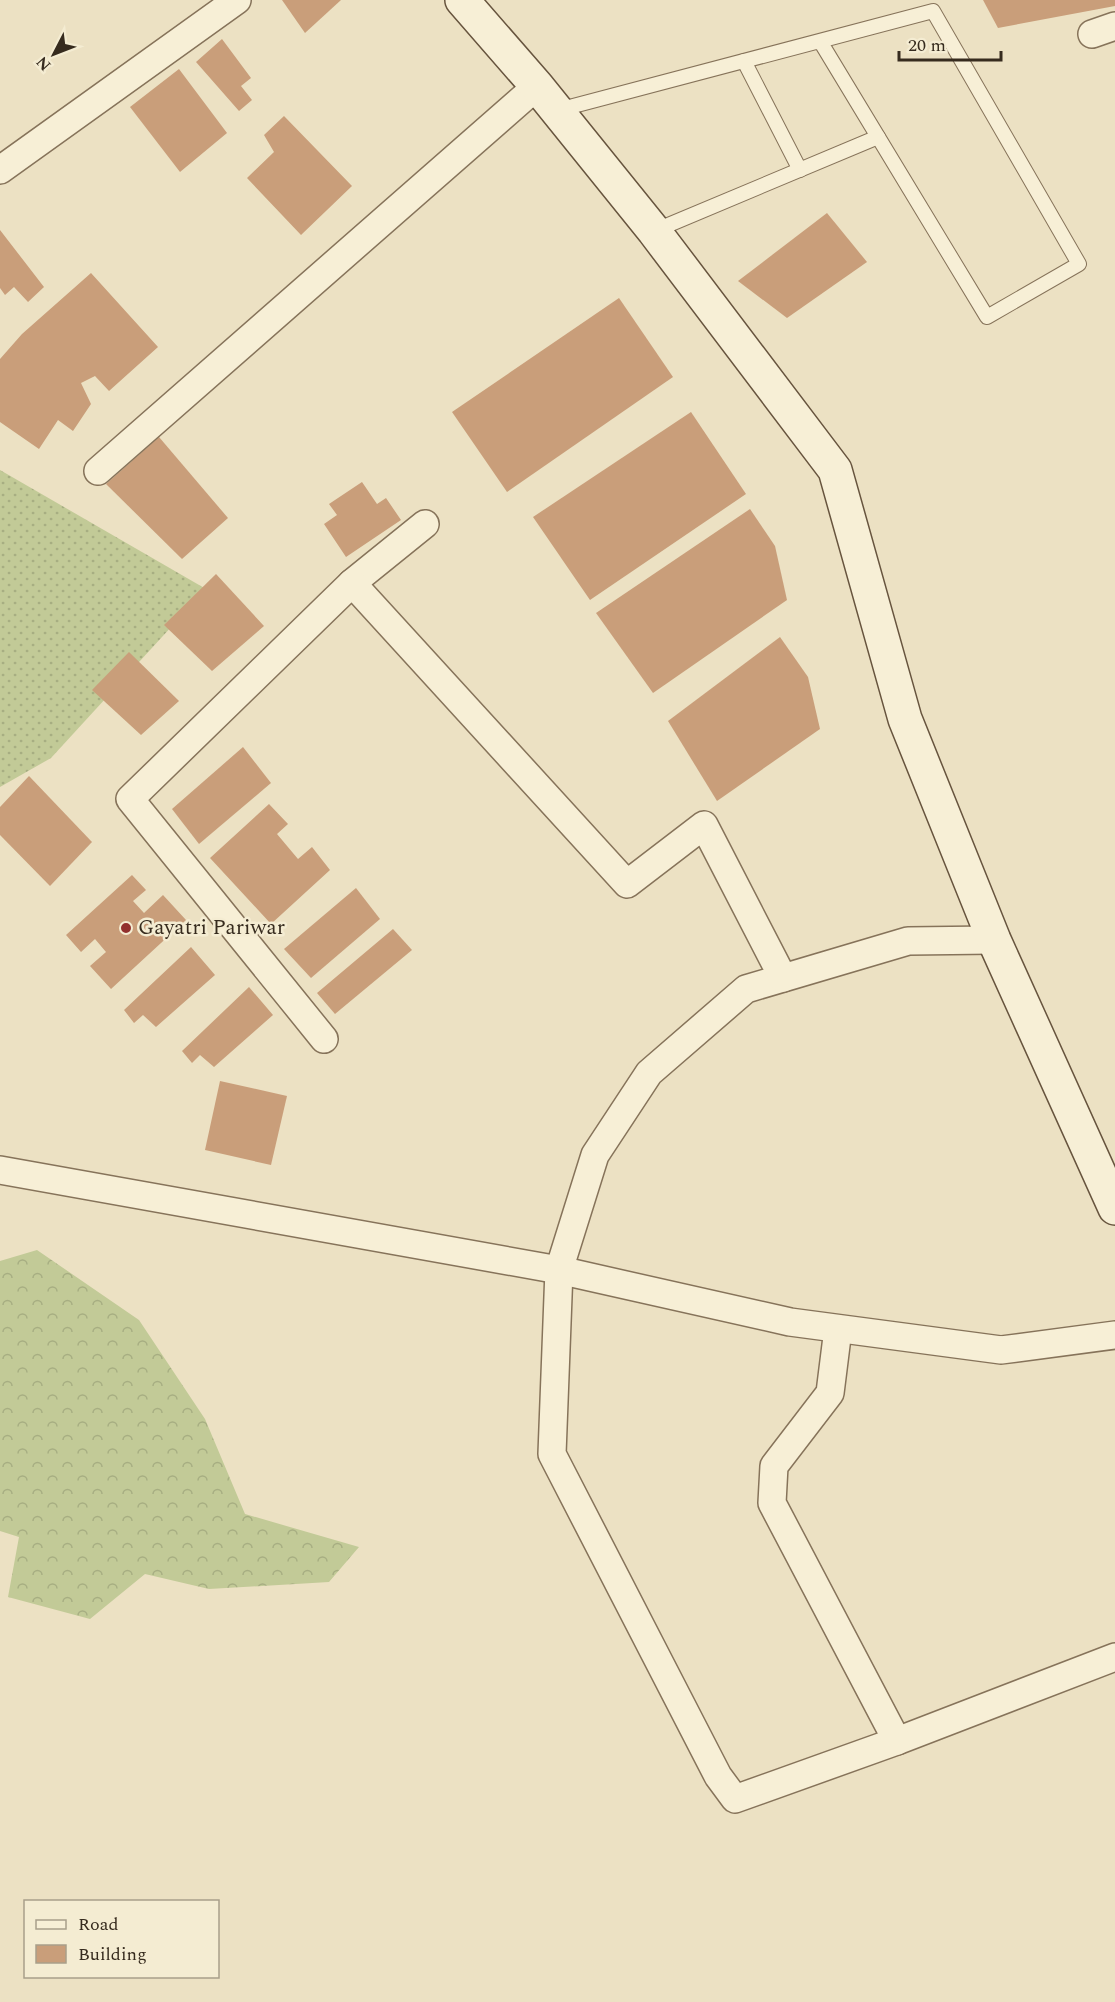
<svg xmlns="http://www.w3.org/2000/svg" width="1115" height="2002" font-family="Spectral,serif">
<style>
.grass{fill:url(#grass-dots)}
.forest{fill:url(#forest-crowns)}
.building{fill:#c99e7a}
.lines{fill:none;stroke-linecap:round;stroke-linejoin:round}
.lane-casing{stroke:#86735a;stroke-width:16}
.street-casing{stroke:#86735a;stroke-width:30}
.secondary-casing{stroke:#67543e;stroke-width:36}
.lane{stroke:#f7efd6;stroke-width:14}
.street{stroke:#f7efd6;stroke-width:27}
.secondary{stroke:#f7efd6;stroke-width:33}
.poi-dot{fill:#92302d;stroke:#f4ecd2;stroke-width:2}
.labels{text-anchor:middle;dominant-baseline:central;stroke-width:5;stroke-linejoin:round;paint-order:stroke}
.poi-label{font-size:21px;fill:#362b1e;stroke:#f4ecd2;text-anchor:start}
</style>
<defs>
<pattern id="grass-dots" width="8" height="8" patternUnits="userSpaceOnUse" patternTransform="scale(1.5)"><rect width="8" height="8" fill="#c2ca97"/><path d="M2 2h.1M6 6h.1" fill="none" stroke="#a7ae82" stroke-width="1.8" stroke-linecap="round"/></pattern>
<pattern id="forest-crowns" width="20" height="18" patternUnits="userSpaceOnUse" patternTransform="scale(1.5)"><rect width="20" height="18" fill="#c2ca97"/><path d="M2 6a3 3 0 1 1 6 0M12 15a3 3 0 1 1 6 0" fill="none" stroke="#a7ae82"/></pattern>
</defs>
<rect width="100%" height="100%" fill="#ece1c3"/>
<polygon class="grass" points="0,470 206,589 51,758 0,787"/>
<polygon class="forest" points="37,1250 139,1320 205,1419 245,1514 359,1547 329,1582 209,1589 145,1574 90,1619 8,1597 19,1537 0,1531 0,1261"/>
<g class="building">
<polygon points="282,0 341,0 305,33"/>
<polygon points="983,0 1115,0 1115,6 998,28"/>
<polygon points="222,39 251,78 241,86 252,100 239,111 196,62"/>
<polygon points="179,69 227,133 180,172 130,107"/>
<polygon points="284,116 352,186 301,235 247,178 274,152 264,135"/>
<polygon points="827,213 867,262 787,318 738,281"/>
<polygon points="0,230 44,287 28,302 14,287 5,295 0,288"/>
<polygon points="91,273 158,347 109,391 95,376 81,383 91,404 73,431 58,420 39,449 0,422 0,359 22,334"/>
<polygon points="619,298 673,377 507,492 452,412"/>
<polygon points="691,412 746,494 590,600 533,517"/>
<polygon points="159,437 228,518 182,559 106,484"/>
<polygon points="362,482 377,504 386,498 401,520 346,557 324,524 337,515 329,504"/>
<polygon points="750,509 775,546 787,600 653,693 596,613"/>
<polygon points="216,574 264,626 212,671 164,625"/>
<polygon points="780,637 808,677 820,729 717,801 668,721"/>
<polygon points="129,652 179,701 141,735 92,690"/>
<polygon points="243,747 271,783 199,844 172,809"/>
<polygon points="29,776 92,842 50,886 0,835 0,807"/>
<polygon points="269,804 288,824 277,834 298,859 312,847 330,870 271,924 210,858"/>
<polygon points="132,875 146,890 133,901 144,913 163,895 186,920 111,989 90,966 106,952 95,939 81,952 66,935"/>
<polygon points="356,888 380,919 311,978 284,949"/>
<polygon points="393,929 412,950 335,1014 317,993"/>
<polygon points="191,947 215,975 156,1027 143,1015 134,1023 124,1010"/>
<polygon points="249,987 273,1015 214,1067 200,1055 192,1063 182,1051"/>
<polygon points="220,1081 287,1096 271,1165 205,1150"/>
</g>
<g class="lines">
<g class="lane-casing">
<g id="lane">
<polyline points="744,61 800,170"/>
<polyline points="558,110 933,11 1079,264 987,317 820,41"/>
<polyline points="654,231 878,137"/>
</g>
</g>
<g class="street-casing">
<g id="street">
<polyline points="1092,34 1115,26"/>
<polyline points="0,170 237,0"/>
<polyline points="98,471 537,86"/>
<polyline points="352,583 425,524"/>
<polyline points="994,940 908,941 746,989 649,1073 595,1155 559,1270 552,1454 718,1776 735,1799 897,1741 1115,1657"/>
<polyline points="324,1039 130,799 352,583 627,884 704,825 783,978"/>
<polyline points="0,1170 559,1270 790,1322 1001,1350 1115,1335"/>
<polyline points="838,1329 830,1393 774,1466 772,1503 897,1741"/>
</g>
</g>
<g class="secondary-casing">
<polyline id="secondary" points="462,0 537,86 654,231 835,470 905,719 994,940 1115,1208"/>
</g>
<use href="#lane" class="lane"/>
<use href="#street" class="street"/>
<use href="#secondary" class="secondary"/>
</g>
<circle class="poi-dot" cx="126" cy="928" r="6"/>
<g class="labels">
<g class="poi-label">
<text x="138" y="928">Gayatri Pariwar</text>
</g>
</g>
<rect x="24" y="1900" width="195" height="78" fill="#f4ecd2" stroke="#a89f8a" stroke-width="1.5"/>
<rect x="36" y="1920" width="30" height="9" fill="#f7efd6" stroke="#a89f8a" stroke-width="1.5"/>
<text x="78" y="1930" font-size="18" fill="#362b1e">Road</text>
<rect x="36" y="1945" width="30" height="18" fill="#c99e7a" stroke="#a89f8a" stroke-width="1.5"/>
<text x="78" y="1960" font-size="18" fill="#362b1e">Building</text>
<g transform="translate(54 54) rotate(228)" stroke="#f4ecd2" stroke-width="4.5" paint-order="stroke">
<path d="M0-4.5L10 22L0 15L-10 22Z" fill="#362b1e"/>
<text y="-9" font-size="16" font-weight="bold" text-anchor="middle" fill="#362b1e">N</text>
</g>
<path d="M899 51v9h102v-9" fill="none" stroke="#362b1e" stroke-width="3"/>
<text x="908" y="51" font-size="18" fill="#362b1e" stroke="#f4ecd2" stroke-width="4.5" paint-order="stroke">20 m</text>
</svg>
